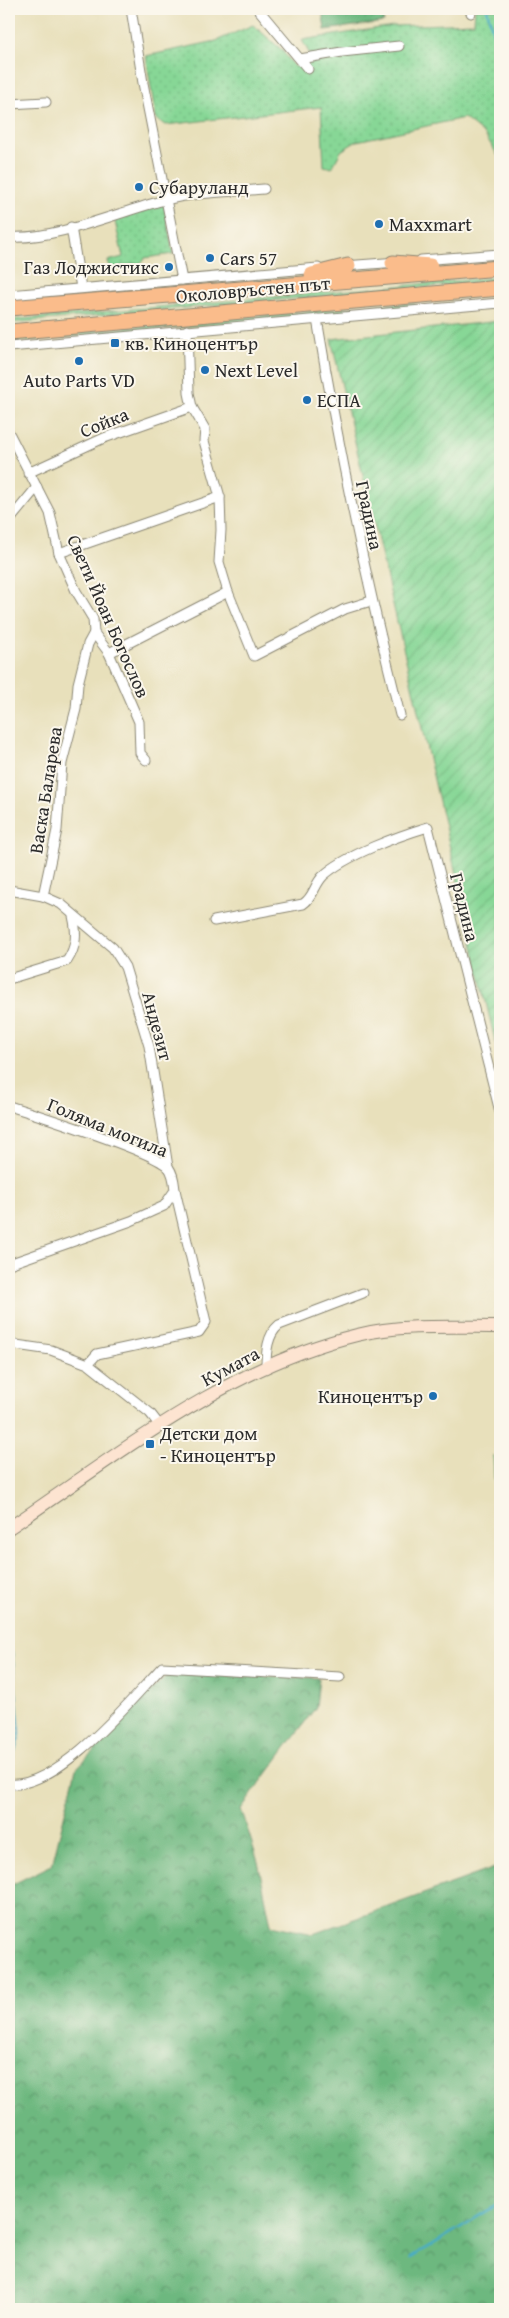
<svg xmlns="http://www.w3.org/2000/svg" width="509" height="2318" font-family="'Gentium Book Plus',serif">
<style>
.grass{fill:url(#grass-dots);stroke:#598160}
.forest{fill:url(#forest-crowns);stroke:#4c7255}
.garden{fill:url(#garden-furrows);stroke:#598160}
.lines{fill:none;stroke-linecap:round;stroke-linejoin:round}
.stream{stroke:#47acc7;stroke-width:2.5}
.minor-casing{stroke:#8a8673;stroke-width:11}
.secondary-casing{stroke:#8a8673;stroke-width:14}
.trunk-casing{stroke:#8a8673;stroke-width:17}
.minor{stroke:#fff;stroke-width:9}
.secondary{stroke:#fde4d1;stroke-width:12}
.trunk{stroke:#fabc8b;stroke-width:15}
.poi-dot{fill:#1f6fb2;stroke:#fbf7ec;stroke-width:2}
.labels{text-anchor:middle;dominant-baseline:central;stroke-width:4;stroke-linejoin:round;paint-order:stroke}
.poi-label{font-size:19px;fill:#2b2b2b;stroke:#fbf7ec;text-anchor:start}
.street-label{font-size:19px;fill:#2b2b2b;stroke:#fbf7ec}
</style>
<defs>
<pattern id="grass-dots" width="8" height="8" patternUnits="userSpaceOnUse" patternTransform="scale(1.25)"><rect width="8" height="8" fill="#87d796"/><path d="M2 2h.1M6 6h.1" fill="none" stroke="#75b981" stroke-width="1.8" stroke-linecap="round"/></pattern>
<pattern id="forest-crowns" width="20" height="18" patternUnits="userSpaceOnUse" patternTransform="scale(1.25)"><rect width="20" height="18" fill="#6db87f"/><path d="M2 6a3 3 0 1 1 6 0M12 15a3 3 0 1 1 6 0" fill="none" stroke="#5a9668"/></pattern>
<pattern id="garden-furrows" width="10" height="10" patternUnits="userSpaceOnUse" patternTransform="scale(1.25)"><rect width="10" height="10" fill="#87d796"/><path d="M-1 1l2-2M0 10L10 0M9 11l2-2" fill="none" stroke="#75b981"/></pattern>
</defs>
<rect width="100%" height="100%" fill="#fbf7ec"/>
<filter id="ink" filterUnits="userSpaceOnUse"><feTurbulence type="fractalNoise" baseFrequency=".02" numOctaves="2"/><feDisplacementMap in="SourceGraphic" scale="10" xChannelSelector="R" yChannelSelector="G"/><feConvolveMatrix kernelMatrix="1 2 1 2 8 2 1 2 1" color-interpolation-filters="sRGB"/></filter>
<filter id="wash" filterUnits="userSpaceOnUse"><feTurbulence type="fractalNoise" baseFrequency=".0096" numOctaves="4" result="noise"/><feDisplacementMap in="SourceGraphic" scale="20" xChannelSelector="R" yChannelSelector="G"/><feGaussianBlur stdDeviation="1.12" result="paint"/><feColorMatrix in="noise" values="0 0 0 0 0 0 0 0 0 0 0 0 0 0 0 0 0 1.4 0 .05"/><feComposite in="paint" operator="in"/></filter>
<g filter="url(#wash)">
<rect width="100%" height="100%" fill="#e8e0bb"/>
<g class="grass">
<polygon points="475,9 500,9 500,159 485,135 464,118 357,141 341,151 332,168 324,166 321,107 166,125 156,119 146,56 216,41 253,25 281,49 295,67 314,62 302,40 393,26 474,23"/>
<polygon points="164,204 173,254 145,258 141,263 110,268 108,261 123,257 114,217"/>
<polygon points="500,277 500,281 9,323 9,320"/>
<polygon points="395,304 415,304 415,307 9,342 9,338"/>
<polygon points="493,1455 500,1461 500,1495 495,1496"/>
</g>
<g class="forest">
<polygon points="322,9 381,9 384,22 325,30"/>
<polygon points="168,1674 319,1678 316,1707 241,1809 258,1862 271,1925 313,1934 500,1866 500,2309 9,2309 9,1886 52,1865 76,1769"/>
</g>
<polygon class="garden" points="500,321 500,1062 331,339"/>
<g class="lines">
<g class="stream">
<polyline points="487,9 500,60"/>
<polyline points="9,1648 12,1653 20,1734 9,1770"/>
<polyline points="411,2258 500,2203"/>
</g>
</g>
</g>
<g filter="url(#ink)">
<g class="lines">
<g class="minor-casing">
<g id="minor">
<polyline points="131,9 143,83 182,280"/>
<polyline points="258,9 308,69"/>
<polyline points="470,9 471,13"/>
<polyline points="300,59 342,52 399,46"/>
<polyline points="9,104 46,102"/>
<polyline points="71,227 81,288"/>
<path d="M9,237c44,4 112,-26 156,-37 31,-8 67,-8 99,-11"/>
<polyline points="421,260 500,254"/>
<polyline points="344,266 398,262"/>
<polyline points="9,295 318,268"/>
<path d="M317,319c22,133 50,265 83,396"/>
<polyline points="187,330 189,393 192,407 205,429 204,441 220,497 221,530 219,562 228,592 254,656 345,609 371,601"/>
<polyline points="9,347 500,303"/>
<polyline points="9,433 50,513 59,553 76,591 93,619 94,633 109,653 139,722 140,753 146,760"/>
<polyline points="28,473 104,438 192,407"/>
<polyline points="9,521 37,487"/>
<polyline points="59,553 220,497"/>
<polyline points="109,653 228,592"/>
<polyline points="9,890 43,896 61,904 113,948 125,967 149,1046 168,1167"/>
<polyline points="43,896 57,830 62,763 76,709 78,684 88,644 94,633"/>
<path d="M214,921l89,-17c11,-7 11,-19 20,-28 23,-21 75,-40 105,-49l72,285"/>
<path d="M9,979l58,-18c10,-15 10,-28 6,-45"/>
<path d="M9,1106c26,8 147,46 160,62 5,7 5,14 6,22l31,132 -7,10 -102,22 -9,10"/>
<polyline points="9,1264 131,1221 164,1206 175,1190"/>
<polyline points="9,1344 51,1350 88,1364 150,1413 161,1427"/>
<path d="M266,1368c0,-16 1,-33 13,-43l84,-32"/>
<path d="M9,1784c49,5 121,-83 153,-117l178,10"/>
</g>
</g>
<g class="secondary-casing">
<path id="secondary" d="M9,1528c109,-73 219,-162 348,-193 44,-11 98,-8 143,-8"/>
</g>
<g class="trunk-casing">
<g id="trunk">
<polyline points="393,263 430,266"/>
<polyline points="312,275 348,266"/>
<polyline points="9,308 500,268"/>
<polyline points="9,332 500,288"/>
</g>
</g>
<use href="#minor" class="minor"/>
<use href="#secondary" class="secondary"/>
<use href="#trunk" class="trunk"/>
</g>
</g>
<g class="poi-dot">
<circle cx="139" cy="187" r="5"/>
<circle cx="379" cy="224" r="5"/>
<circle cx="210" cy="258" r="5"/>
<circle cx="169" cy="267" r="5"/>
<rect x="110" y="338" width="10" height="10" rx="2.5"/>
<circle cx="79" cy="361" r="5"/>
<circle cx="205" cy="370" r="5"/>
<circle cx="307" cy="400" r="5"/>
<circle cx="433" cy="1396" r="5"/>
<rect x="145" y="1439" width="10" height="10" rx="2.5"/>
</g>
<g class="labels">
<g class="poi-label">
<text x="149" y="187">Субаруланд</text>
<text x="389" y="224">Maxxmart</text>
<text x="220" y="258">Cars 57</text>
<text x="159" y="267" text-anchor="end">Газ Лоджистикс</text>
<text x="125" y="343">кв. Киноцентър</text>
<text x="215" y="370">Next Level</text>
<text x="79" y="380" text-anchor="middle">Auto Parts VD</text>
<text x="317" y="400">ЕСПА</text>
<text x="423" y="1396" text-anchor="end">Киноцентър</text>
<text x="160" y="1433">Детски дом<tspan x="160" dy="22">- Киноцентър</tspan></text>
</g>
<g class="street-label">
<text transform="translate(253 289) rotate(-5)">Околовръстен път</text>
<text transform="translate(104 422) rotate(-22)">Сойка</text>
<text transform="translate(370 515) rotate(78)">Градина</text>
<text transform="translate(109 616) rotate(66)">Свети Йоан Богослов</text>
<text transform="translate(45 790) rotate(-81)">Васка Баларева</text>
<text transform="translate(465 907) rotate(76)">Градина</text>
<text transform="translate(158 1026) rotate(75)">Андезит</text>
<text transform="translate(108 1127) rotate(22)">Голяма могила</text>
<text transform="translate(230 1366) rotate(-28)">Кумата</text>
</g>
</g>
<rect width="509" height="2318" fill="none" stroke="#fbf7ec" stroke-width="30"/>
</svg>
